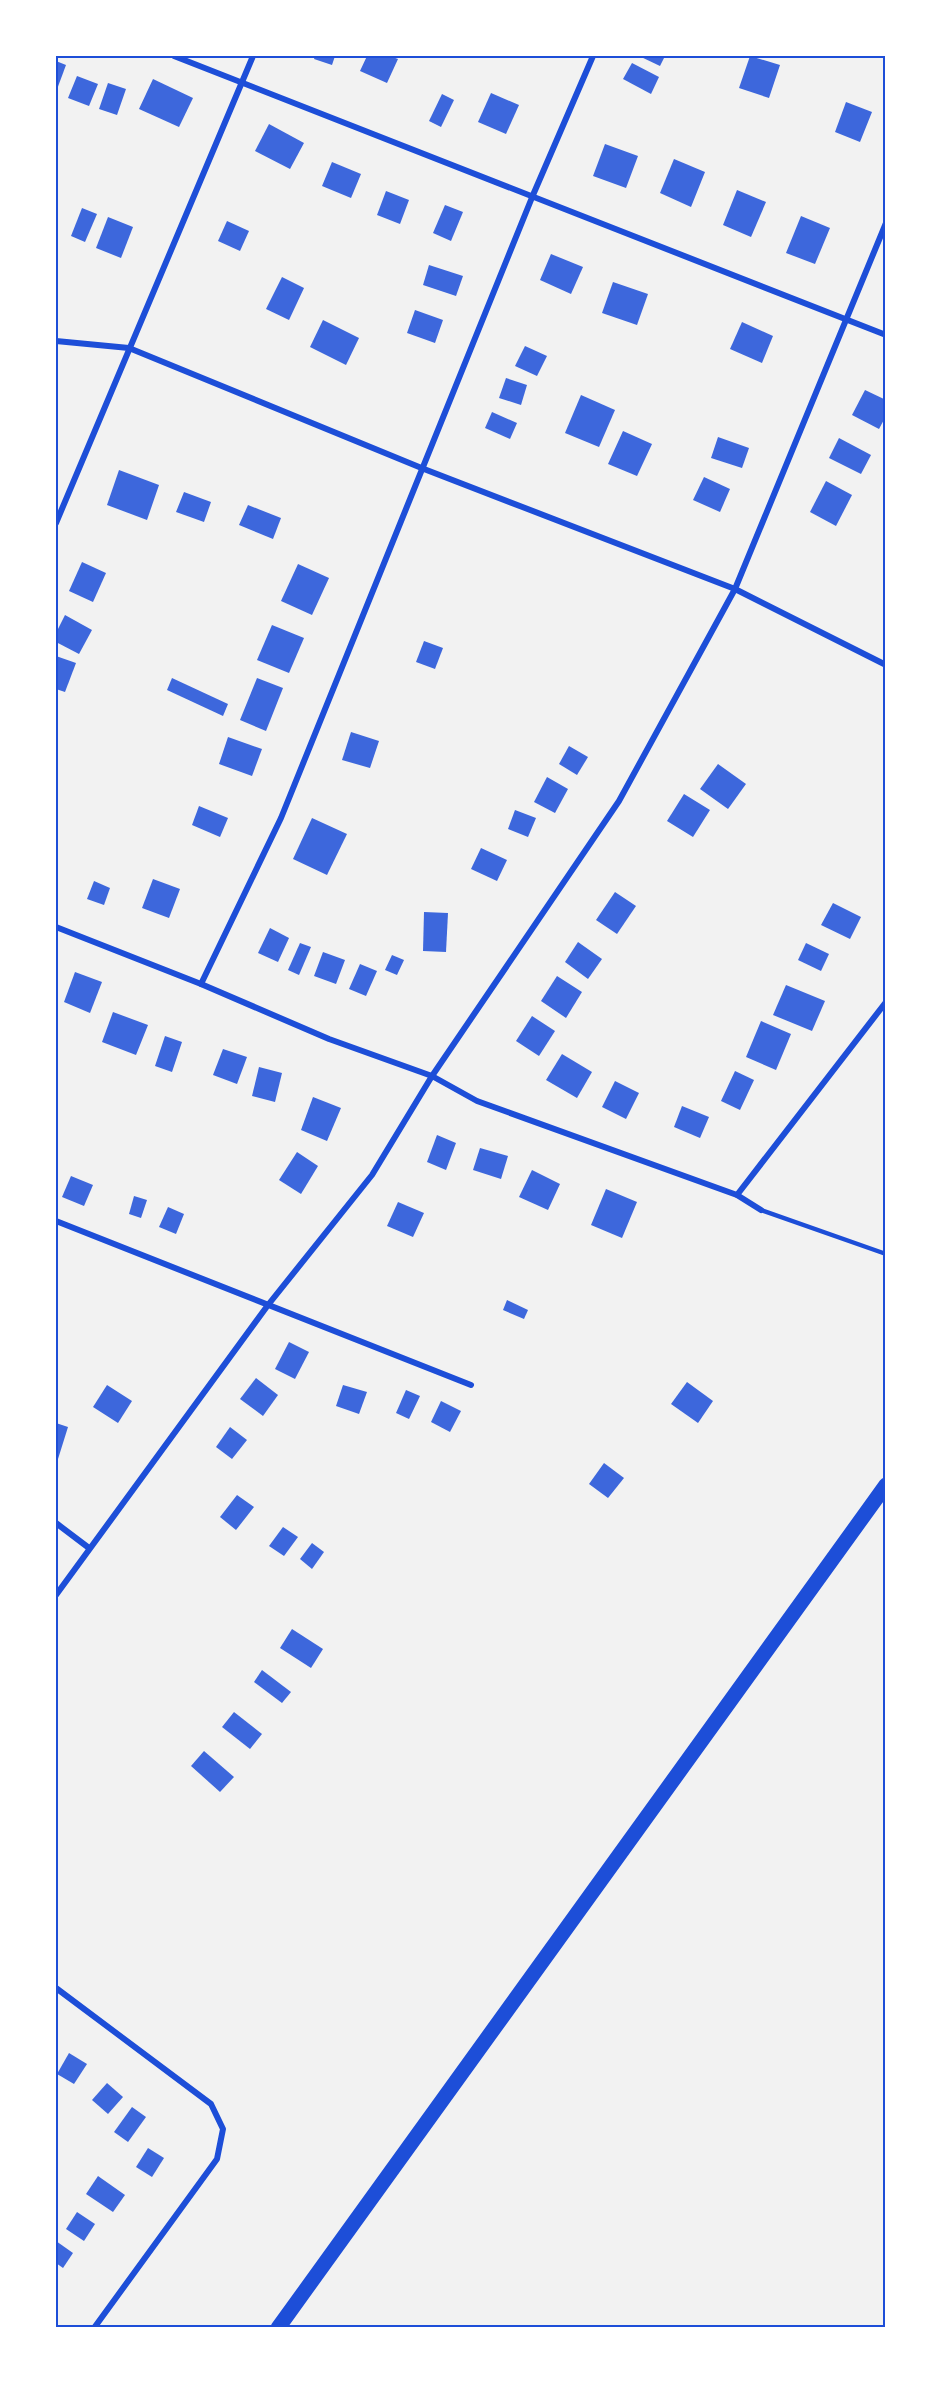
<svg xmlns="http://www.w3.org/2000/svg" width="941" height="2383" font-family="Ubuntu,sans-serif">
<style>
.building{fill:#3d67dc}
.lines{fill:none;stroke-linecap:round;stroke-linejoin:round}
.service{stroke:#1d4ed8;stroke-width:4.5}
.minor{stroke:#1d4ed8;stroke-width:6}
.trunk{stroke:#1d4ed8;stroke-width:15}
.neatline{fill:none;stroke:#1d4ed8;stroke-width:2}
</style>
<rect width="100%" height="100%" fill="#f2f2f2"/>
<g class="building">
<polygon points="315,56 335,56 332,65 314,59"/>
<polygon points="367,56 390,56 398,59 387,83 360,71"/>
<polygon points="639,56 665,56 660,66"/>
<polygon points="750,56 780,65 769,98 739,88"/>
<polygon points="56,61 66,65 56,92"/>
<polygon points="632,63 659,77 651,94 623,79"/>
<polygon points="77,76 98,84 89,106 68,98"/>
<polygon points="153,79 193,98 179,127 139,109"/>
<polygon points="108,83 126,89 117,115 99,109"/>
<polygon points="491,93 519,105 506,134 478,122"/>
<polygon points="442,94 454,100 441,127 429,121"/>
<polygon points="846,102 872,112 860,142 835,132"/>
<polygon points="269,124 304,143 290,169 255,151"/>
<polygon points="605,144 638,156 626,188 593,176"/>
<polygon points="674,159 705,172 691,207 660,193"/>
<polygon points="332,162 361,174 351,198 322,186"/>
<polygon points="737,190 766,202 751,237 723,225"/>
<polygon points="386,191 409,200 400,224 377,215"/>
<polygon points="445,205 463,212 451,241 433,233"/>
<polygon points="82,208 97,214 85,242 71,236"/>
<polygon points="801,216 830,228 815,264 786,253"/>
<polygon points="108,217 133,227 121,258 96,248"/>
<polygon points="227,221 249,231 240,251 218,241"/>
<polygon points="551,254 583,267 571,294 540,280"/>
<polygon points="429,265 463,276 456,296 423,285"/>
<polygon points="282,277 304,288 289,320 266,309"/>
<polygon points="613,282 648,294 637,325 602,313"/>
<polygon points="415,310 443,320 435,343 407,333"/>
<polygon points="323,320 359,338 346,365 310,347"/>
<polygon points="742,322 773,336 762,363 730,349"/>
<polygon points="525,346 547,356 537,376 515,366"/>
<polygon points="506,378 527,385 521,405 499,398"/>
<polygon points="865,390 886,400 886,416 879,429 852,415"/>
<polygon points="581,395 615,410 599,447 565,433"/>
<polygon points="492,412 517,423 510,439 485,428"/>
<polygon points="623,431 652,444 637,476 608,464"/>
<polygon points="718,437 749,448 742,468 711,458"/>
<polygon points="839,438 871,455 861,474 829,458"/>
<polygon points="119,470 159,485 147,520 107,505"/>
<polygon points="704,477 730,489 720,512 693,500"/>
<polygon points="826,481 852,495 836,526 810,512"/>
<polygon points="184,492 211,502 204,522 176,512"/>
<polygon points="248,505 281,518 273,539 239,525"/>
<polygon points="82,562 106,573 93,602 69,591"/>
<polygon points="298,564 329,578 312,615 281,601"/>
<polygon points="65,615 92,630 79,654 56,642 56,633"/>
<polygon points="272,625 304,638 289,673 257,660"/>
<polygon points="424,641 443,648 435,669 416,662"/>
<polygon points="56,656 76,663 65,692 56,689"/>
<polygon points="172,678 228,704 223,716 167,690"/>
<polygon points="257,678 283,688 266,731 240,720"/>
<polygon points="351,732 379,741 370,768 342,760"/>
<polygon points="228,737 262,749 252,776 219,764"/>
<polygon points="569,746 588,757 577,775 559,764"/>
<polygon points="718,764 746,784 728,809 700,789"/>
<polygon points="547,777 568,789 555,813 534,802"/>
<polygon points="684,794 710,810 693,837 667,821"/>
<polygon points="199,806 228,818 220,837 192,825"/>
<polygon points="515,810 536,818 528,837 508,829"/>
<polygon points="312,818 347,834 327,875 293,859"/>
<polygon points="481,848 507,860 497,881 471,869"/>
<polygon points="153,879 180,889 169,918 142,908"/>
<polygon points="94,881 110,888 104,905 87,899"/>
<polygon points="615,892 636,906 617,934 596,920"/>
<polygon points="833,903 861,917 850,939 821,925"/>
<polygon points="424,912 448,913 446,952 423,951"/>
<polygon points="270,928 289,938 278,962 258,953"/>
<polygon points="578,942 602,959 588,979 565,962"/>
<polygon points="300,943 311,947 299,975 288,970"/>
<polygon points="806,943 829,954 821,971 798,960"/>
<polygon points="323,952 345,960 336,984 314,976"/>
<polygon points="392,955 404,960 397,975 385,970"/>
<polygon points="360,964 377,971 366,996 349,989"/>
<polygon points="75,972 102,982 90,1013 64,1002"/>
<polygon points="557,976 582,992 566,1018 541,1001"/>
<polygon points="786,985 825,1001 812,1031 773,1015"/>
<polygon points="113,1012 148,1025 136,1055 102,1042"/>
<polygon points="532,1016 555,1031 539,1056 516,1041"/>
<polygon points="761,1021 791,1034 776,1070 746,1057"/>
<polygon points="165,1036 182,1042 172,1072 155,1066"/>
<polygon points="223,1049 247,1057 237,1084 213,1075"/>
<polygon points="562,1054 592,1072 577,1098 546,1080"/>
<polygon points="259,1067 282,1073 275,1102 252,1096"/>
<polygon points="735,1071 754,1080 740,1110 721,1101"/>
<polygon points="615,1081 639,1093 626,1119 602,1107"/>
<polygon points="313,1097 341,1108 327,1141 301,1130"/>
<polygon points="682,1106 709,1117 700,1138 674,1127"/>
<polygon points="437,1135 456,1143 446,1170 427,1162"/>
<polygon points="480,1148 508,1156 501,1179 473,1170"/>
<polygon points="297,1152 318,1166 301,1194 279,1180"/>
<polygon points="532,1170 560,1184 548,1210 519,1197"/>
<polygon points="71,1176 93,1185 84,1206 62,1197"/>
<polygon points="606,1189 637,1202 622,1238 591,1225"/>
<polygon points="134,1196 147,1200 141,1218 129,1214"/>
<polygon points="398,1202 424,1213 413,1237 387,1226"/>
<polygon points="168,1207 184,1214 176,1234 159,1227"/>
<polygon points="507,1300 528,1310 524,1319 503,1310"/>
<polygon points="289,1342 309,1352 295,1379 275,1369"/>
<polygon points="256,1378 278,1395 263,1416 240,1399"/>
<polygon points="687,1382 713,1401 698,1423 671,1404"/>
<polygon points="107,1385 132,1401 118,1423 93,1407"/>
<polygon points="343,1385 367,1392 359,1414 336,1406"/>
<polygon points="406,1390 420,1396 409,1419 396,1413"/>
<polygon points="441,1401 461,1411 450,1432 431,1422"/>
<polygon points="56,1423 68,1427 58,1459 56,1458"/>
<polygon points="230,1427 247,1440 232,1459 216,1447"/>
<polygon points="604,1463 624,1478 608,1498 589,1484"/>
<polygon points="237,1495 254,1507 236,1530 220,1517"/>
<polygon points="283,1527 298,1537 284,1556 269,1546"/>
<polygon points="312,1543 324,1552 312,1569 300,1559"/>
<polygon points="292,1629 323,1649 311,1668 280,1648"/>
<polygon points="262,1670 291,1692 282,1703 254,1682"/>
<polygon points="234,1712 262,1734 250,1749 222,1727"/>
<polygon points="204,1751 234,1777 220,1792 191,1766"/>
<polygon points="69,2053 87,2064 74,2084 57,2074"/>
<polygon points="107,2083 123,2097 108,2114 92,2100"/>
<polygon points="132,2107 146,2117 128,2142 114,2132"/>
<polygon points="148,2148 164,2158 152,2177 136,2167"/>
<polygon points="98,2176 125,2195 113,2212 86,2194"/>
<polygon points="77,2212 95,2224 84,2241 66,2229"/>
<polygon points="56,2241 73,2253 63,2268 56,2263"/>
</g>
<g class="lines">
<polyline class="service" points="761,1210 886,1254"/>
<g class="minor">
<polyline points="174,56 886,335"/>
<polyline points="56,341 129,348 424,469 735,589 886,665"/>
<polyline points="56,523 253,56"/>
<polyline points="56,927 201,984 329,1039 432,1076 477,1101 737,1195 761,1210"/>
<polyline points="201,984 281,818 533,195 593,56"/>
<polyline points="737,1195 886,1002"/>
<polyline points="56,1221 471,1385"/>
<polyline points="56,1523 89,1548"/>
<polyline points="56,1595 268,1305 372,1175 432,1076 619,801 735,589 886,223"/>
<polyline points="56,1988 211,2104 223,2129 217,2159 94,2328"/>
</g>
<polyline class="trunk" points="278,2328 886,1485"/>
</g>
<rect width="941" height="2383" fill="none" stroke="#ffffff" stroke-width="114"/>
<rect x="57" y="57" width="827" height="2269" class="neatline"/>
</svg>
